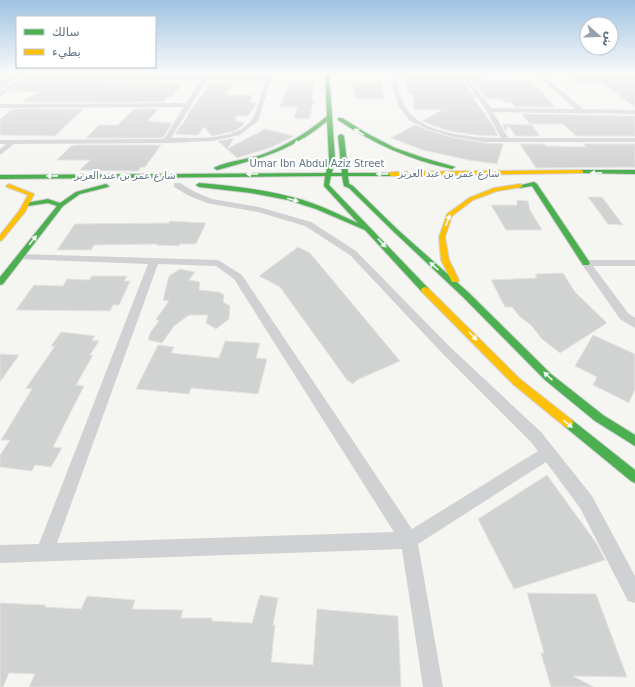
<svg xmlns="http://www.w3.org/2000/svg" width="635" height="687" font-family="'DejaVu Sans','Noto Naskh Arabic',sans-serif">
<style>
.building{fill:#d1d2d2;stroke:#e4e4e2}
.lines{fill:none;stroke-linecap:round;stroke-linejoin:round}
.fast-casing{stroke:#d1d3d3;stroke-width:2}
.slow-casing{stroke:#d1d3d3;stroke-width:2}
.street{fill:#d0d1d2;fill-rule:evenodd}
.fast{fill:#4caf50;fill-rule:evenodd}
.slow{fill:#ffc107;fill-rule:evenodd}
.oneway{fill:#f6fbf6}
.labels{text-anchor:middle;dominant-baseline:central;stroke-width:4;stroke-linejoin:round;paint-order:stroke}
.far-street-label{font-size:10px;fill:#617486;stroke:#fff}
</style>
<rect width="100%" height="100%" fill="#f5f5f2"/>
<g class="building">
<polygon points="33,73 89,73 85,75 33,75"/>
<polygon points="403,73 450,73 452,77 461,77 476,99 474,99 492,124 498,136 477,135 449,131 424,122 422,121 442,110 414,109 413,94 408,94"/>
<polygon points="573,73 629,73 635,78 635,107 603,84 573,83"/>
<polygon points="470,77 483,77 485,80 531,80 555,107 516,107 512,103 504,102 502,99 486,99"/>
<polygon points="0,78 19,78 0,90"/>
<polygon points="24,82 117,82 182,84 172,97 167,97 164,102 22,102 38,92 11,91"/>
<polygon points="289,82 315,82 312,100 314,100 309,119 294,118 298,107 280,107"/>
<polygon points="353,83 381,83 385,99 355,98"/>
<polygon points="210,84 232,84 225,95 253,95 250,102 257,103 248,116 236,116 236,121 244,123 241,127 234,131 212,136 204,127 198,135 175,134 182,124 183,124 190,111"/>
<polygon points="13,109 83,109 55,136 0,135 0,119"/>
<polygon points="134,109 158,109 148,121 172,123 163,138 86,138 99,125 118,125"/>
<polygon points="522,114 635,116 635,136 576,136 563,124 530,124"/>
<polygon points="502,124 532,125 540,136 516,136 508,125 506,132"/>
<polygon points="415,125 427,130 454,138 484,143 503,144 497,164 468,160 423,150 391,138"/>
<polygon points="265,129 294,136 272,147 237,158 227,149"/>
<polygon points="234,138 227,149 218,141"/>
<polygon points="520,144 544,144 546,146 587,147 583,144 635,144 635,167 536,168"/>
<polygon points="78,145 161,145 145,167 141,167 138,171 132,171 80,170 90,160 57,160 71,146"/>
<polygon points="588,197 602,197 623,225 608,224"/>
<polygon points="517,200 528,201 530,210 542,230 506,230 491,205 517,205"/>
<polygon points="170,221 206,223 196,244 180,244 179,246 156,245 157,244 94,245 91,250 57,250 75,224 169,223"/>
<polygon points="298,247 310,253 400,361 357,380 353,384 347,380 280,287 259,276"/>
<polygon points="180,269 195,272 189,280 200,282 199,290 219,292 224,295 223,302 230,306 229,319 216,329 206,323 208,315 189,315 174,326 162,343 148,340 150,333 159,321 156,319 169,301 163,300 169,276"/>
<polygon points="563,273 575,292 607,323 560,353 542,339 531,325 519,316 512,307 505,307 491,280 537,278 535,274"/>
<polygon points="92,276 127,276 124,281 130,281 119,305 113,305 110,311 16,310 34,285 63,286 67,279 89,280"/>
<polygon points="61,332 95,336 92,340 99,341 90,355 93,355 76,385 84,386 53,447 62,448 51,467 35,465 32,471 0,467 0,455 10,440 1,440 32,389 26,388 55,346 51,346"/>
<polygon points="593,335 635,354 635,389 629,403 593,385 597,377 575,366"/>
<polygon points="225,341 260,343 256,358 267,359 258,394 191,388 189,394 136,389 158,345 174,347 171,353 219,358"/>
<polygon points="0,354 19,355 0,382"/>
<polygon points="547,475 597,544 605,560 514,589 478,519"/>
<polygon points="527,593 596,594 627,677 573,676 594,687 551,687 541,653 544,653"/>
<polygon points="260,595 278,598 273,625 275,625 271,662 313,665 317,609 398,616 401,687 29,687 35,674 9,673 3,687 0,687 0,603 46,605 45,607 81,609 87,596 135,600 132,609 183,610 181,618 212,618 212,621 252,623"/>
</g>
<g class="lines">
<g class="fast-casing">
<g id="fast">
<path d="M325,73h4l6,86 -3,14h10l-4,-37 3,-2 3,2 4,37h45l1,1 -3,2h-43l1,8 4,2 45,44 71,63 82,81 52,41 32,20v11l-40,-25 -50,-41 -82,-83 -69,-65 -45,-44 -5,-2 -2,-10h-11l-2,9 99,103 1,2 -1,2h-6l-57,-62 -49,-21 -28,-9 -37,-7 -52,-6 -3,-2 3,-2c35,3 70,7 104,17 19,6 37,15 55,23l-34,-37 1,-10 -325,3v-4l326,-2 3,-14 -2,-38c-33,29 -68,38 -110,49l-3,-2c9,-6 35,-9 47,-13 25,-9 46,-22 66,-39z"/>
<path d="M338,118h4l26,16 27,14 29,10 31,9 -3,2c-42,-9 -78,-25 -114,-49z"/>
<polygon points="581,170 635,170 635,174 579,173 579,171"/>
<polygon points="534,182 537,184 590,263 589,265 583,265 532,186 520,188 517,186"/>
<polygon points="106,184 109,186 108,187 80,194 63,206 3,284 0,285 0,277 57,206 48,203 28,206 26,205 26,203 48,199 60,203 76,192"/>
<polygon points="568,418 572,420 635,470 635,483 631,481 564,426 563,423 564,420"/>
</g>
</g>
<g class="slow-casing">
<g id="slow">
<polygon points="581,170 583,171 583,173 391,176 388,174 391,172"/>
<polygon points="9,184 34,194 25,212 2,240 0,241 0,235 19,211 28,195 7,187 6,186"/>
<polygon points="520,184 522,185 522,187 497,191 473,200 452,216 445,237 449,260 459,280 458,282 452,282 441,260 439,237 447,214 469,198 494,188"/>
<polygon points="425,287 428,288 520,379 572,420 573,423 572,426 568,428 564,426 514,385 422,292 421,290 422,288"/>
</g>
</g>
<g class="street">
<path d="M0,73h32v2l-3,2 237,-1 2,-3h5l-15,48 -18,14 -28,6 -46,2 -152,1 -14,11v-6l6,-5h-6v-4l164,-1 20,-32 -184,1v-4l186,-1 15,-23 -177,1 -24,16v-5l24,-16h-24zM207,80h58c-2,8 -9,36 -14,41 -19,21 -54,16 -80,17z"/>
<path d="M388,73h6c3,11 6,25 12,35 16,26 67,30 95,30l-15,-28 -26,-37h5l26,35 84,1 -40,-36h6l42,36 52,1v4l-142,-2 15,26h127v4h-151l-30,-5 -27,-8 -17,-8 -11,-14z"/>
<path d="M174,183h6l15,9 17,7 47,8 52,15 45,29 93,95 92,86 51,64 43,80v27l-7,-2 -48,-93 -34,-46 -128,82 25,143h-20l-21,-138 -402,14v-18l39,-1 109,-280 -131,-5 -2,-2 5,-3 198,6 24,15 170,254 126,-78 -7,-9 -90,-90 -91,-97 -45,-29 -47,-14 -51,-9 -18,-7 -15,-9zM158,264l58,2 18,13 160,253 -337,11z"/>
<polygon points="586,260 635,260 635,266 593,266 628,313 635,318 635,328 620,319 581,263"/>
</g>
<use href="#fast" class="fast"/>
<use href="#slow" class="slow"/>
</g>
<defs><path id="oneway-solid" d="M-6-.8H1V-3.2L6.5 0L1 3.2V.8H-6Z"/></defs>
<g class="oneway">
<use href="#oneway-solid" transform="translate(359 132) rotate(-148)"/>
<use href="#oneway-solid" transform="translate(299 142) rotate(148)"/>
<use href="#oneway-solid" transform="translate(596 173) rotate(179)"/>
<use href="#oneway-solid" transform="translate(252 174) rotate(-180)"/>
<use href="#oneway-solid" transform="translate(382 174) rotate(179)"/>
<use href="#oneway-solid" transform="translate(52 176) rotate(179)"/>
<use href="#oneway-solid" transform="translate(293 200) rotate(16)"/>
<use href="#oneway-solid" transform="translate(448 220) rotate(-70)"/>
<use href="#oneway-solid" transform="translate(33 240) rotate(-52)"/>
<use href="#oneway-solid" transform="translate(382 243) rotate(47)"/>
<use href="#oneway-solid" transform="translate(434 266) rotate(-138)"/>
<use href="#oneway-solid" transform="translate(473 336) rotate(46)"/>
<use href="#oneway-solid" transform="translate(548 376) rotate(-137)"/>
<use href="#oneway-solid" transform="translate(568 424) rotate(39)"/>
</g>
<linearGradient id="sky" x2="0" y2="1"><stop stop-color="#9ec2e2"/><stop offset="0.43" stop-color="#fafaf9"/><stop offset="1" stop-color="#fafaf9" stop-opacity="0"/></linearGradient>
<rect width="635" height="169" fill="url(#sky)"/>
<g class="labels">
<g class="far-street-label">
<text x="317" y="163">Umar Ibn Abdul Aziz Street</text>
<text x="449" y="173">شارع عمر بن عبد العزيز</text>
<text x="125" y="175">شارع عمر بن عبد العزيز</text>
</g>
</g>
<rect x="16" y="16" width="140" height="52" fill="#ffffff" stroke="#c0c7cf"/>
<rect x="24" y="29" width="20" height="6" fill="#4caf50" stroke="#c0c7cf"/>
<text x="52" y="36" font-size="12" fill="#617486">سالك</text>
<rect x="24" y="49" width="20" height="6" fill="#ffc107" stroke="#c0c7cf"/>
<text x="52" y="56" font-size="12" fill="#617486">بطيء</text>
<g transform="translate(599 36) rotate(110)"><circle r="19" fill="#ffffff" stroke="#c0c7cf"/>
<path d="M0-3L7 15L0 10L-7 15Z" fill="#95a1ac"/>
<text y="-6" font-size="11" font-weight="bold" text-anchor="middle" fill="#617486">ش</text>
</g>
</svg>
